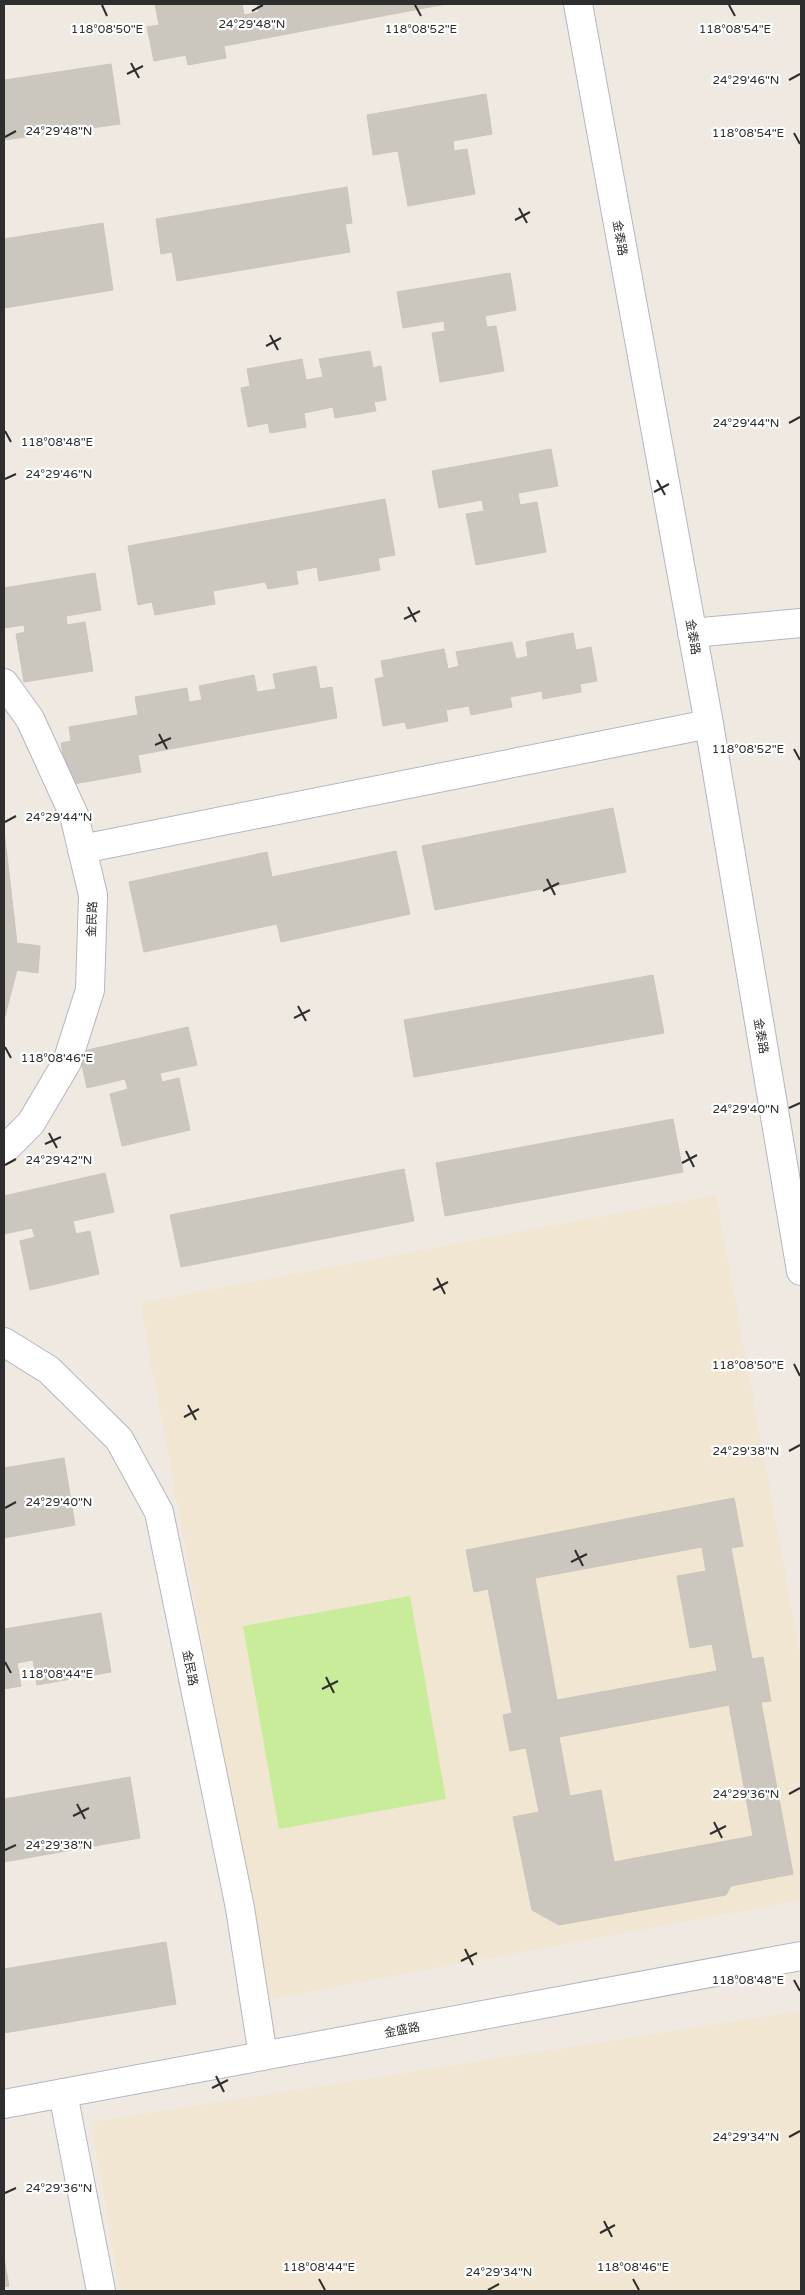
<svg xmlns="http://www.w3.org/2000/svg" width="805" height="2295" font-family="'Varela Round','Noto Sans SC',sans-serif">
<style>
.education{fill:#f0e6d1}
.pitch{fill:#c9ec9a}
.building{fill:#cbc7bf;stroke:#cbc5ba;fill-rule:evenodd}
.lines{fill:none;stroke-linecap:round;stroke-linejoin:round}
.street-casing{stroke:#b4b7c1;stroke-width:30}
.secondary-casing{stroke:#b4b7c1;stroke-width:30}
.street{stroke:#fff;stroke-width:28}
.secondary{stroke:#fff;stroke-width:28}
.ticks{fill:none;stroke:#2e2e2e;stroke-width:2}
.labels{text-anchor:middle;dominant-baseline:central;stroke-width:4.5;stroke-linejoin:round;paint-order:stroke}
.street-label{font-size:12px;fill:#2e2e2e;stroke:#fff}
.ticks-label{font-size:12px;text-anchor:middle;fill:#2e2e2e;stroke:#fff;stroke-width:4.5;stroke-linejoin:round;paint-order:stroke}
</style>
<rect width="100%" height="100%" fill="#efe9e1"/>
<g class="education">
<polygon points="716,1195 801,1659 801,1900 269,1999 140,1303"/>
<polygon points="801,2011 801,2291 120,2291 91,2122"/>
</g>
<polygon class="pitch" points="410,1596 446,1799 279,1829 243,1626"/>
<g class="building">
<polygon points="155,4 242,4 244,15 259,12 257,4 446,4 224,46 226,58 188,65 186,55 154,61 147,27 159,25"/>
<polygon points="111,64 120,124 4,140 4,80"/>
<polygon points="486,94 492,134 453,141 454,151 467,149 475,194 408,206 398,151 373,155 367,115"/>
<polygon points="347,187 352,223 345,224 350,252 177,281 172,252 161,254 156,219"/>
<polygon points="103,223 113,290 4,308 4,239"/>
<polygon points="510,273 516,310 485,316 487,327 496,326 504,371 440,382 432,333 445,331 444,321 403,328 397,292"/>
<polygon points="370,351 373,368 381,366 386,400 374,402 376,411 335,418 333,407 304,413 306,427 270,433 268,423 248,427 241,388 250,386 247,369 302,359 306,380 323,377 319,359"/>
<polygon points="551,449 558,486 518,493 520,505 537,502 546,552 476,565 466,514 484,511 482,500 439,508 432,471"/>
<polygon points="385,499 395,555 378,558 380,570 319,581 317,567 296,571 298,584 268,589 265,582 213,591 215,604 155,615 152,602 138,605 128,546"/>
<polygon points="95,573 101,610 66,616 67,625 85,622 93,671 24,682 16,634 25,632 24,625 4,628 4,588"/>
<polygon points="573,633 576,650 591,647 597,681 580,684 581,692 543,699 542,691 510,697 512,707 471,715 469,706 446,710 448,721 407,729 405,722 383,726 375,679 384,677 381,661 444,649 448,669 459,666 456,652 512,642 516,659 528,656 526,642"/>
<polygon points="316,666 320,689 332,687 337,718 138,755 141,772 68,785 61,743 71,741 69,727 138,715 135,697 187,688 189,702 202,700 199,686 254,675 257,692 276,689 273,674"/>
<polygon points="613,808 626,872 435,910 422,846"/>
<polygon points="4,830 17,943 40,946 38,973 17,970 4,1020"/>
<polygon points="396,851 410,914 281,942 277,924 144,952 129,882 267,852 272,877"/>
<polygon points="653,975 664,1033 414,1077 404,1020"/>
<polygon points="188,1027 197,1065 160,1073 162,1082 179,1078 190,1130 122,1146 110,1094 128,1089 125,1079 87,1088 79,1052"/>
<polygon points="673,1119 683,1172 445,1216 436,1163"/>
<polygon points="404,1169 414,1221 181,1267 170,1215"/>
<polygon points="105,1173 114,1212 73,1221 76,1234 90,1231 99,1274 30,1290 20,1241 35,1237 32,1228 4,1234 4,1196"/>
<polygon points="64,1458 75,1525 4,1538 4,1468"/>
<path d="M734,1498l9,48 -12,2 21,111 11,-2 8,44 -10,1 32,172 -62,12 -5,9 -167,30 -27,-15 -19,-93 26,-5 -13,-64 -16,3 -7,-36 9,-2 -24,-124 -14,3 -8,-42zM702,1547l4,24 -29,5 13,72 22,-4 5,27 -160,29 -22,-122zM729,1705l24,131 -139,26 -13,-72 -31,6 -11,-59z"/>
<polygon points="101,1613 111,1672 37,1685 33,1660 17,1663 21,1686 4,1689 4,1629"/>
<polygon points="130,1777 140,1838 4,1862 4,1799"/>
<polygon points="166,1942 176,2004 4,2033 4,1969"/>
<polygon points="4,2258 9,2286 4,2287"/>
</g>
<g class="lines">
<g class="street-casing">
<g id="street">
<polyline points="4,683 30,719 74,815 93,895 90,990 67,1062 31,1123 4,1150"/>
<polyline points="82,849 709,724"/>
<polyline points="4,1342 49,1370 119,1439 159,1512 240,1908 263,2056"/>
</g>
</g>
<g class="secondary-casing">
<g id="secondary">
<polyline points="578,4 709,724 801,1271"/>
<polyline points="692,633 801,623"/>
<polyline points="63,2093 101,2291"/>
<polyline points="4,2104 801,1956"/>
</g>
</g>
<use href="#street" class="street"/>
<use href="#secondary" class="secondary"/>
</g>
<path class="ticks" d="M102,5l5,11M415,5l6,11M729,5l6,11M252,11l11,-6M131,63l8,15M127,74l16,-8M789,80l11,-6M794,133l6,11M5,137l11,-6M519,208l8,15M515,220l15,-8M270,335l8,15M266,346l15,-8M789,423l11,-6M5,431l6,11M5,479l11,-5M657,480l8,15M654,492l15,-8M408,607l8,15M404,619l16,-8M159,734l8,15M155,745l16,-7M794,749l6,11M5,822l11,-6M547,879l8,16M543,891l16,-8M298,1006l8,15M294,1018l16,-8M5,1047l6,11M789,1108l11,-5M49,1133l8,15M45,1144l16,-7M686,1151l8,16M682,1163l15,-8M5,1165l11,-6M437,1278l8,16M433,1290l15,-8M794,1364l6,12M188,1405l8,15M184,1417l15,-8M789,1451l11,-6M5,1508l11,-6M575,1550l8,16M571,1562l16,-8M5,1662l6,11M326,1677l8,16M322,1689l16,-8M789,1794l11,-6M77,1804l8,15M73,1816l16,-8M714,1822l8,16M710,1834l16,-8M5,1850l11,-5M465,1949l8,16M461,1961l16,-8M794,1980l6,11M216,2076l8,16M212,2088l16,-8M789,2137l11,-6M5,2193l11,-5M604,2221l8,16M600,2233l15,-8M319,2279l6,11M633,2279l6,11M488,2290l11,-6"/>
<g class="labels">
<g class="street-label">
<text transform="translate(620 238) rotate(80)">金泰路</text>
<text transform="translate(693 637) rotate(80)">金泰路</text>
<text transform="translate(92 919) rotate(-88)">金民路</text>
<text transform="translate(761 1036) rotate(80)">金泰路</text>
<text transform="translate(190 1668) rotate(79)">金民路</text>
<text transform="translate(402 2030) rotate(-11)">金盛路</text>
</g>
</g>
<g class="ticks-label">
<text x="252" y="28">24°29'48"N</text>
<text x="107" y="33">118°08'50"E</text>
<text x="421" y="33">118°08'52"E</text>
<text x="735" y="33">118°08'54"E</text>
<text x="746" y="84">24°29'46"N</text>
<text x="59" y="135">24°29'48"N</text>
<text x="748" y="137">118°08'54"E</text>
<text x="746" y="427">24°29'44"N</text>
<text x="57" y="446">118°08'48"E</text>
<text x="59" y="478">24°29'46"N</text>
<text x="748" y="753">118°08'52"E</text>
<text x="59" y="821">24°29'44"N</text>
<text x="57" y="1062">118°08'46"E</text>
<text x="746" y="1113">24°29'40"N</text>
<text x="59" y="1164">24°29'42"N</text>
<text x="748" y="1369">118°08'50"E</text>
<text x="746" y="1455">24°29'38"N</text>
<text x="59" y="1506">24°29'40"N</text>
<text x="57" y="1678">118°08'44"E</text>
<text x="746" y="1798">24°29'36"N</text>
<text x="59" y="1849">24°29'38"N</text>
<text x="748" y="1984">118°08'48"E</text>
<text x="746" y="2141">24°29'34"N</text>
<text x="59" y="2192">24°29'36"N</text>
<text x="319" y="2271">118°08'44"E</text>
<text x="633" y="2271">118°08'46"E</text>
<text x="499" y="2276">24°29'34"N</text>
</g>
<rect width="805" height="2295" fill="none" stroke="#2e2e2e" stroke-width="10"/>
</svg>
